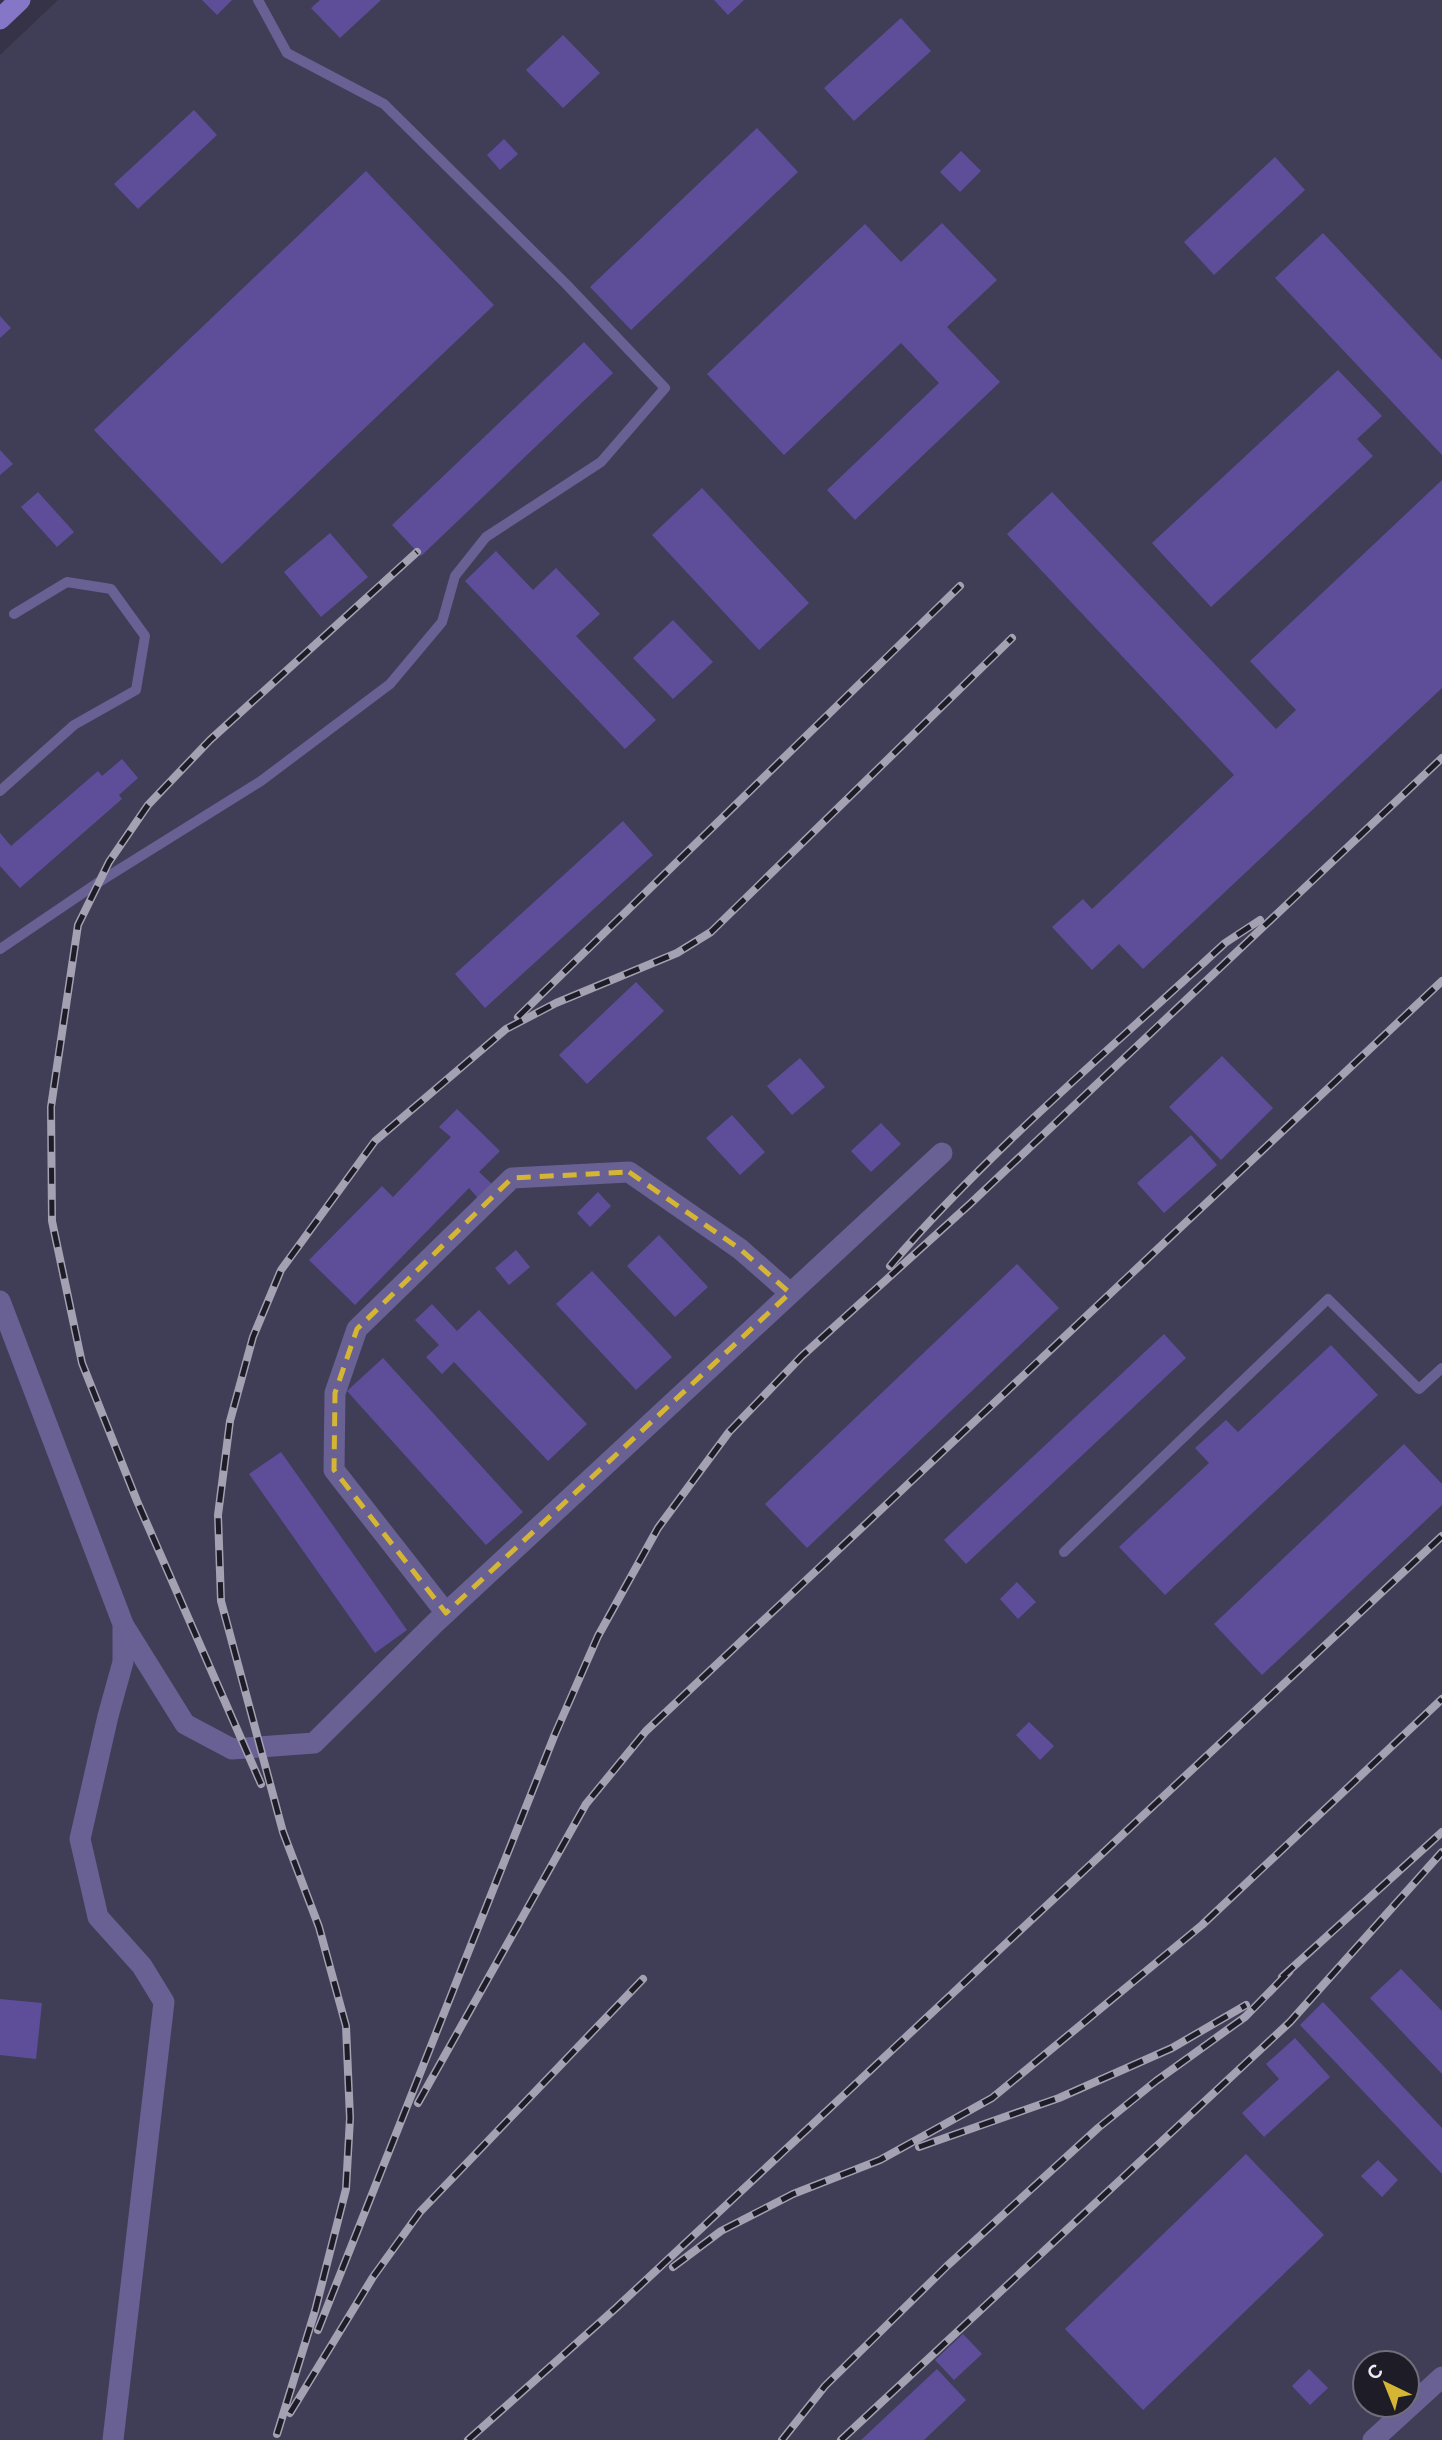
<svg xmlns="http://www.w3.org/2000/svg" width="1442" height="2440" font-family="Raleway,sans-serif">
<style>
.built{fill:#403d57;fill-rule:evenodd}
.building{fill:#5e4e9a}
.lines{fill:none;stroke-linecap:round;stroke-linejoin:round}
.lane{stroke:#696094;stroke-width:10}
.street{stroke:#696094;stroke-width:21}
.secondary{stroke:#8576c7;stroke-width:21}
.rail-casing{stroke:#a4a1b2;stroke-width:8}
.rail{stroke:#1e1c26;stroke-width:5;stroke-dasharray:16;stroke-linecap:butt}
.marked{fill:none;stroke:#d5b534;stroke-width:5;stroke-dasharray:14 9;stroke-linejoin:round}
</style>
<rect width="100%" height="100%" fill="#363348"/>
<path class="built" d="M58,0h1384v2440h-1442v-2385zM1365,2363h42v42h-42z"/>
<g class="building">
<polygon points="202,0 232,0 217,15"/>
<polygon points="320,0 381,0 340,38 311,8"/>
<polygon points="714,0 744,0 728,15"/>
<polygon points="901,18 931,51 854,121 824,88"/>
<polygon points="563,35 600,73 563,108 526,70"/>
<polygon points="194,110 217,135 138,209 114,184"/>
<polygon points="757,128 798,172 631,330 590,287"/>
<polygon points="504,139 518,154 500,170 487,155"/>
<polygon points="961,151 981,171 960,192 940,172"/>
<polygon points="1275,157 1305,190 1214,275 1184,242"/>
<polygon points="366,171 494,305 222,564 94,430"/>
<polygon points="942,223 997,280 947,327 1000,382 855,520 827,490 939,383 901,343 784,455 707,374 865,224 901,262"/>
<polygon points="1323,233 1442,360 1442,455 1275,278"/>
<polygon points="0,316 11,328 0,338"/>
<polygon points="584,342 613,373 421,556 392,525"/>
<polygon points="1338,370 1382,416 1357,439 1373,456 1211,607 1152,543"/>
<polygon points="0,450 13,464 0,475"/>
<polygon points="1442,480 1442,688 1143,969 1119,944 1092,970 1052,927 1083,899 1092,909 1234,775 1007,534 1052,492 1276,729 1296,710 1250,661"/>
<polygon points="702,488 809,603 759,650 652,535"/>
<polygon points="38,492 74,532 57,547 21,507"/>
<polygon points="330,533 368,577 321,617 284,572"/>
<polygon points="496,551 533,590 556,568 600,614 576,636 656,720 625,749 465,581"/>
<polygon points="673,620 713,662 673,699 633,658"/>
<polygon points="122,759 138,778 119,795 122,799 20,888 0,866 0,833 11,846 98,771 102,776"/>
<polygon points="623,821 653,855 485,1008 455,974"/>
<polygon points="636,982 664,1011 587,1084 559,1055"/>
<polygon points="1222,1056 1273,1108 1221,1160 1169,1107"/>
<polygon points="800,1058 825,1087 792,1115 767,1086"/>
<polygon points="457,1109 500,1151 479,1172 492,1184 478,1198 469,1188 355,1305 309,1260 382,1186 393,1197 451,1137 439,1127"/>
<polygon points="732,1115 765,1152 740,1175 706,1138"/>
<polygon points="881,1123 901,1144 871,1172 851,1151"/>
<polygon points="1191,1135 1217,1165 1164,1213 1137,1183"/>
<polygon points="598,1192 611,1206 590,1227 577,1213"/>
<polygon points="659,1235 708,1287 675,1317 627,1266"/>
<polygon points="516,1250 530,1267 509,1285 495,1268"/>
<polygon points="1017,1264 1059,1308 807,1548 765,1504"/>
<polygon points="592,1271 672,1357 636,1390 556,1304"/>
<polygon points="432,1304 457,1331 479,1310 587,1424 548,1461 454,1362 442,1374 426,1357 439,1345 415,1320"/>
<polygon points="1164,1334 1186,1358 966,1564 944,1540"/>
<polygon points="1331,1345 1378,1395 1165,1595 1119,1547 1209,1463 1195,1448 1226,1420 1238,1432"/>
<polygon points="383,1358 523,1512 486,1545 347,1391"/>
<polygon points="1404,1444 1442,1484 1442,1505 1262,1675 1214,1624"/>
<polygon points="281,1452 407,1630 375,1653 249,1474"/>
<polygon points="1017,1582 1036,1602 1018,1619 1000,1599"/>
<polygon points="1029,1722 1054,1746 1040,1760 1016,1735"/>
<polygon points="1401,1969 1442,2011 1442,2074 1370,1998"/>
<polygon points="0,1999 42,2003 36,2059 0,2055"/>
<polygon points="1323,2002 1442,2128 1442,2174 1300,2025"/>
<polygon points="1295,2038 1330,2077 1264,2137 1242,2113 1279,2079 1266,2064"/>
<polygon points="1246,2154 1324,2235 1143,2410 1065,2329"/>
<polygon points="1378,2160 1398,2180 1382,2197 1361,2176"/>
<polygon points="963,2334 982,2354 954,2380 935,2360"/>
<polygon points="937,2369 966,2400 924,2440 861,2440"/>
<polygon points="1309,2369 1328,2388 1310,2405 1292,2386"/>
</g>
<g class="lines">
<g class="lane">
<polyline points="0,791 74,725 136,690 145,636 111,589 67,582 14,614"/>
<polyline points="0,949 99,882 261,781 390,684 442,622 455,576 486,537 601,462 665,388 566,284 384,104 287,53 258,0"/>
<polyline points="1064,1552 1328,1299 1419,1389 1442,1368"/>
</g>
<g class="street">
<polyline points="0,1301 123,1624 123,1662 108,1716 80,1839 98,1917 142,1966 164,2002 113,2440"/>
<polyline points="446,1613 334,1470 335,1393 357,1329 512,1178 629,1172 740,1249 790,1293"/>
<polyline points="124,1626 185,1724 232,1749 314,1743 434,1624 942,1153"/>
<polyline points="1373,2440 1442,2377"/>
</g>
<polyline class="secondary" points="0,19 20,0"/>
<g class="rail-casing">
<g id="rail">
<polyline points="518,1017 960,586"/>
<path d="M890,1266c100,-117 222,-218 335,-323l35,-23"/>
<polyline points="261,1784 137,1501 82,1363 52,1221 51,1107 78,925 109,862 148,805 210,740 417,552"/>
<polyline points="1282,1977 1442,1832"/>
<polyline points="418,2103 586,1804 646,1731 1442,981"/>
<polyline points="919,2147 1059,2098 1172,2048 1246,2005"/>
<polyline points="673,2267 721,2231 793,2194 880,2160 992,2098 1202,1925 1442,1699"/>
<polyline points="318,2330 555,1734 598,1636 658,1528 729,1432 802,1356 971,1203 1442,758"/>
<polyline points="290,2413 373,2277 420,2212 643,1979"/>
<polyline points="277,2434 315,2311 346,2189 350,2118 346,2026 319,1927 283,1832 221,1601 218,1515 230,1421 253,1337 281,1270 375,1141 506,1029 556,1003 677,953 711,932 1012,638"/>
<polyline points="468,2440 616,2308 1442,1536"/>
<polyline points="782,2440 825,2386 947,2266 1098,2128 1156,2081 1245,2017 1289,1972"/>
<polyline points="841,2440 1290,2022 1442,1852"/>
</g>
</g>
<use href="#rail" class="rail"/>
</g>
<path class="marked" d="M629,1172l111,77 50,44 -344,320 -112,-143 1,-77 22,-64 155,-151z"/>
<g transform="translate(1386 2384) rotate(317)"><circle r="33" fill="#1e1c26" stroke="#706e7a" stroke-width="2"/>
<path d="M0-5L12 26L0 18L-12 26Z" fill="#d5b534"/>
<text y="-10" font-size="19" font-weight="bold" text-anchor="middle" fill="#eceaf8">С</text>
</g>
</svg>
